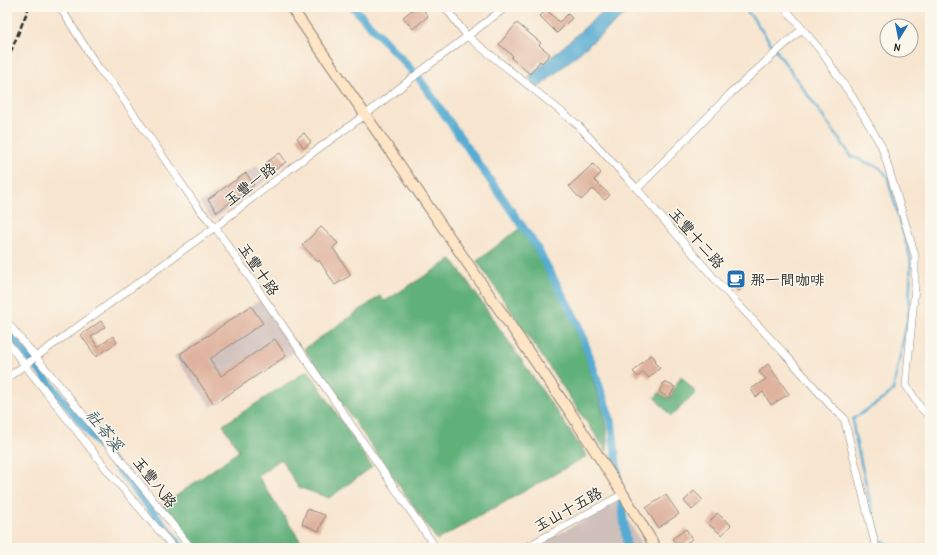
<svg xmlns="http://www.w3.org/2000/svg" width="937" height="555" font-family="'Patrick Hand','LXGW WenKai TC',sans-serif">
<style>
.industrial{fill:#d0c0bc}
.forest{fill:#61b07a;stroke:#466e52}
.water{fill:#56abd2;stroke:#406b7e}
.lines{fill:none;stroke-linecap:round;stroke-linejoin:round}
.stream{stroke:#56abd2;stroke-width:2.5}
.canal{stroke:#56abd2;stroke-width:8}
.building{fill:#dfb29d}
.street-casing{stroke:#91887d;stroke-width:8}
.secondary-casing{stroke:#91887d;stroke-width:12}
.street{stroke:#fff;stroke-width:7}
.secondary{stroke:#fde5c5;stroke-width:10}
.rail{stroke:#2b2b2b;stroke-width:2.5;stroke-dasharray:6 3;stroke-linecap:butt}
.labels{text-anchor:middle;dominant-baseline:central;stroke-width:3;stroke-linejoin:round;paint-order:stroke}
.street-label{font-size:15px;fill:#2b2b2b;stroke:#fbf7ec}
.poi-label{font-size:15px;fill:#2b2b2b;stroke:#fbf7ec;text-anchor:start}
.water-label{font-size:16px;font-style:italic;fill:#3a5865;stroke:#fbf7ec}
</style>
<rect width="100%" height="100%" fill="#fbf7ec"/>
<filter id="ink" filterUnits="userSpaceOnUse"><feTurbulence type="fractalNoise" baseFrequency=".025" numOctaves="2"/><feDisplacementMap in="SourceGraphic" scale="8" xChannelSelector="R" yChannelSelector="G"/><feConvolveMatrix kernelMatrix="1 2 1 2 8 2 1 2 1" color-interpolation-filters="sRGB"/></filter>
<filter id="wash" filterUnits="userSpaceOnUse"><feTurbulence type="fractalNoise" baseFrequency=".012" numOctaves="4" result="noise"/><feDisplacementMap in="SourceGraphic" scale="16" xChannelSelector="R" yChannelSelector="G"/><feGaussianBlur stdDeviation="0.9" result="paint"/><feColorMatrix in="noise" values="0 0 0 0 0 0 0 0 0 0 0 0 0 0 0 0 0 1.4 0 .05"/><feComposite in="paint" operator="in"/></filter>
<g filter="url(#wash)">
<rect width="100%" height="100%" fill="#f7e5cf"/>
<g class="industrial">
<polygon points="257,165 268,179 214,219 210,218 200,203"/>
<polygon points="260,300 294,352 211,407 174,356"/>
<polygon points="617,502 645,548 533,548"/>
</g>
<g class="forest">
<polygon points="520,228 535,251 578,330 607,425 607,452 477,261"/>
<polygon points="452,259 587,456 437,540 304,349 380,296 385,301"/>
<polygon points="308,370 372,467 329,498 298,487 281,459 258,476 305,548 195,548 162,506 239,451 223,425"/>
<polygon points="681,376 696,393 671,416 655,398 659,393 669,399"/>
</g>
<polygon class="water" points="608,7 627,7 630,10 538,88 528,78"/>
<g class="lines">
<polyline class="stream" points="743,7 753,18 851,156 880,168 887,176 911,261 909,311 893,390 886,397 853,419 854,432 879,541 898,546 900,548"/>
<g class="canal">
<polyline points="353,7 419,78 536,246 577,322 587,349 612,424 619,484"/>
<polyline points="7,330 182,548"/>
<polyline points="621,497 627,548"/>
</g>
</g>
<g id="blocks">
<g class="building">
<polygon points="416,7 421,7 428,16 413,29 403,17"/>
<polygon points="547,10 559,22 568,14 572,18 557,33 540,16"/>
<polygon points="517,23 541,43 539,45 550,54 542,63 540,61 530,74 511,58 513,56 499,44"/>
<polygon points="304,133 311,142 304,148 297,138"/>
<polygon points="280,153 286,162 273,171 267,162"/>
<polygon points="593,164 601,173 594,180 610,195 605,200 593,189 581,200 569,186"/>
<polygon points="246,173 254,185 217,212 208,199"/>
<polygon points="321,227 338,243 333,248 351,275 335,285 319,260 318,262 302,245"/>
<polygon points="736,275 745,284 739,291 730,281"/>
<polygon points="251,306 263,323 210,359 221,376 275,339 286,356 214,404 180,354"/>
<polygon points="101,321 105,327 91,337 98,347 113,336 117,342 96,357 81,335"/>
<polygon points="651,354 656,360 654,362 660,368 649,378 643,372 638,377 633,372"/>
<polygon points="768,364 789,394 771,405 763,392 756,397 751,389 766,379 759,372"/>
<polygon points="664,382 675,387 669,398 659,392"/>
<polygon points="694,491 703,500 692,510 684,501"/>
<polygon points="666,495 679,514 658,528 646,508"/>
<polygon points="307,509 325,515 319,531 302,524"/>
<polygon points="717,513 731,525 722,535 708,524"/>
<polygon points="686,529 692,539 679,548 672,539"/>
</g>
</g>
</g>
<g filter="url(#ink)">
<use href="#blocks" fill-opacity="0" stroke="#91887d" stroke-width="1"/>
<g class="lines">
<g class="street-casing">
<g id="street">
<polyline points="60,7 99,69 113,84 199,209 215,227 436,548"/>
<polyline points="445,7 467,36 578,125 637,189 721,286 784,353 830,405 844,418 876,548"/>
<polyline points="784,7 821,51 853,98 882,147 915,255 915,287 906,385 920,407 930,417"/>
<polyline points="637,189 731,93 802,29"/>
<polyline points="7,322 129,470 191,548"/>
<polyline points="7,342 112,476 174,548"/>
<polyline points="7,378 215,227 290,169 365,115 420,72 506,7"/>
<polyline points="525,548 623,494"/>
</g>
</g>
<g class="secondary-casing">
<polyline id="secondary" points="291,7 570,412 623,494 656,548"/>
</g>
<use href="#street" class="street"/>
<use href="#secondary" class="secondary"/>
<polyline class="rail" points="7,61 29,7"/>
</g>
</g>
<defs>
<g id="cafe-square" transform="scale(1)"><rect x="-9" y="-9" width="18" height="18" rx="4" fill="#1f6fb2" stroke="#fbf7ec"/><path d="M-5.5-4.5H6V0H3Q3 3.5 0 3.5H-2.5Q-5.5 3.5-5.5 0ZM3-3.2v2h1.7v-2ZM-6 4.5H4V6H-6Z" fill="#fff"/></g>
</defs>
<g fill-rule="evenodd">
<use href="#cafe-square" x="736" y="279"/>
</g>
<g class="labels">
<g class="street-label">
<text transform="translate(250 184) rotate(-37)">玉豐一路</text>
<text transform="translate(697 238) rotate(49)">玉豐十二路</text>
<text transform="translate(259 269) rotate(56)">玉豐十路</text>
<text transform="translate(155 482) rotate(52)">玉豐八路</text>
<text transform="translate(568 509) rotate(-29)">玉山十五路</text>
</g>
<g class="poi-label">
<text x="750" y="279">那一間咖啡</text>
</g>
<g class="water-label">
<text transform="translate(105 430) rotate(51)">社苓溪</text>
</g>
</g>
<rect width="937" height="555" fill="none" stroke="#fbf7ec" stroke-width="24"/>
<g transform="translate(899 38) rotate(190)"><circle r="19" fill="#fbf7ec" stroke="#a8a59f"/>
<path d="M0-3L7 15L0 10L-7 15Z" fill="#1f6fb2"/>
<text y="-6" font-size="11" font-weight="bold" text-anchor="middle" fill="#2b2b2b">N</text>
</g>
</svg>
